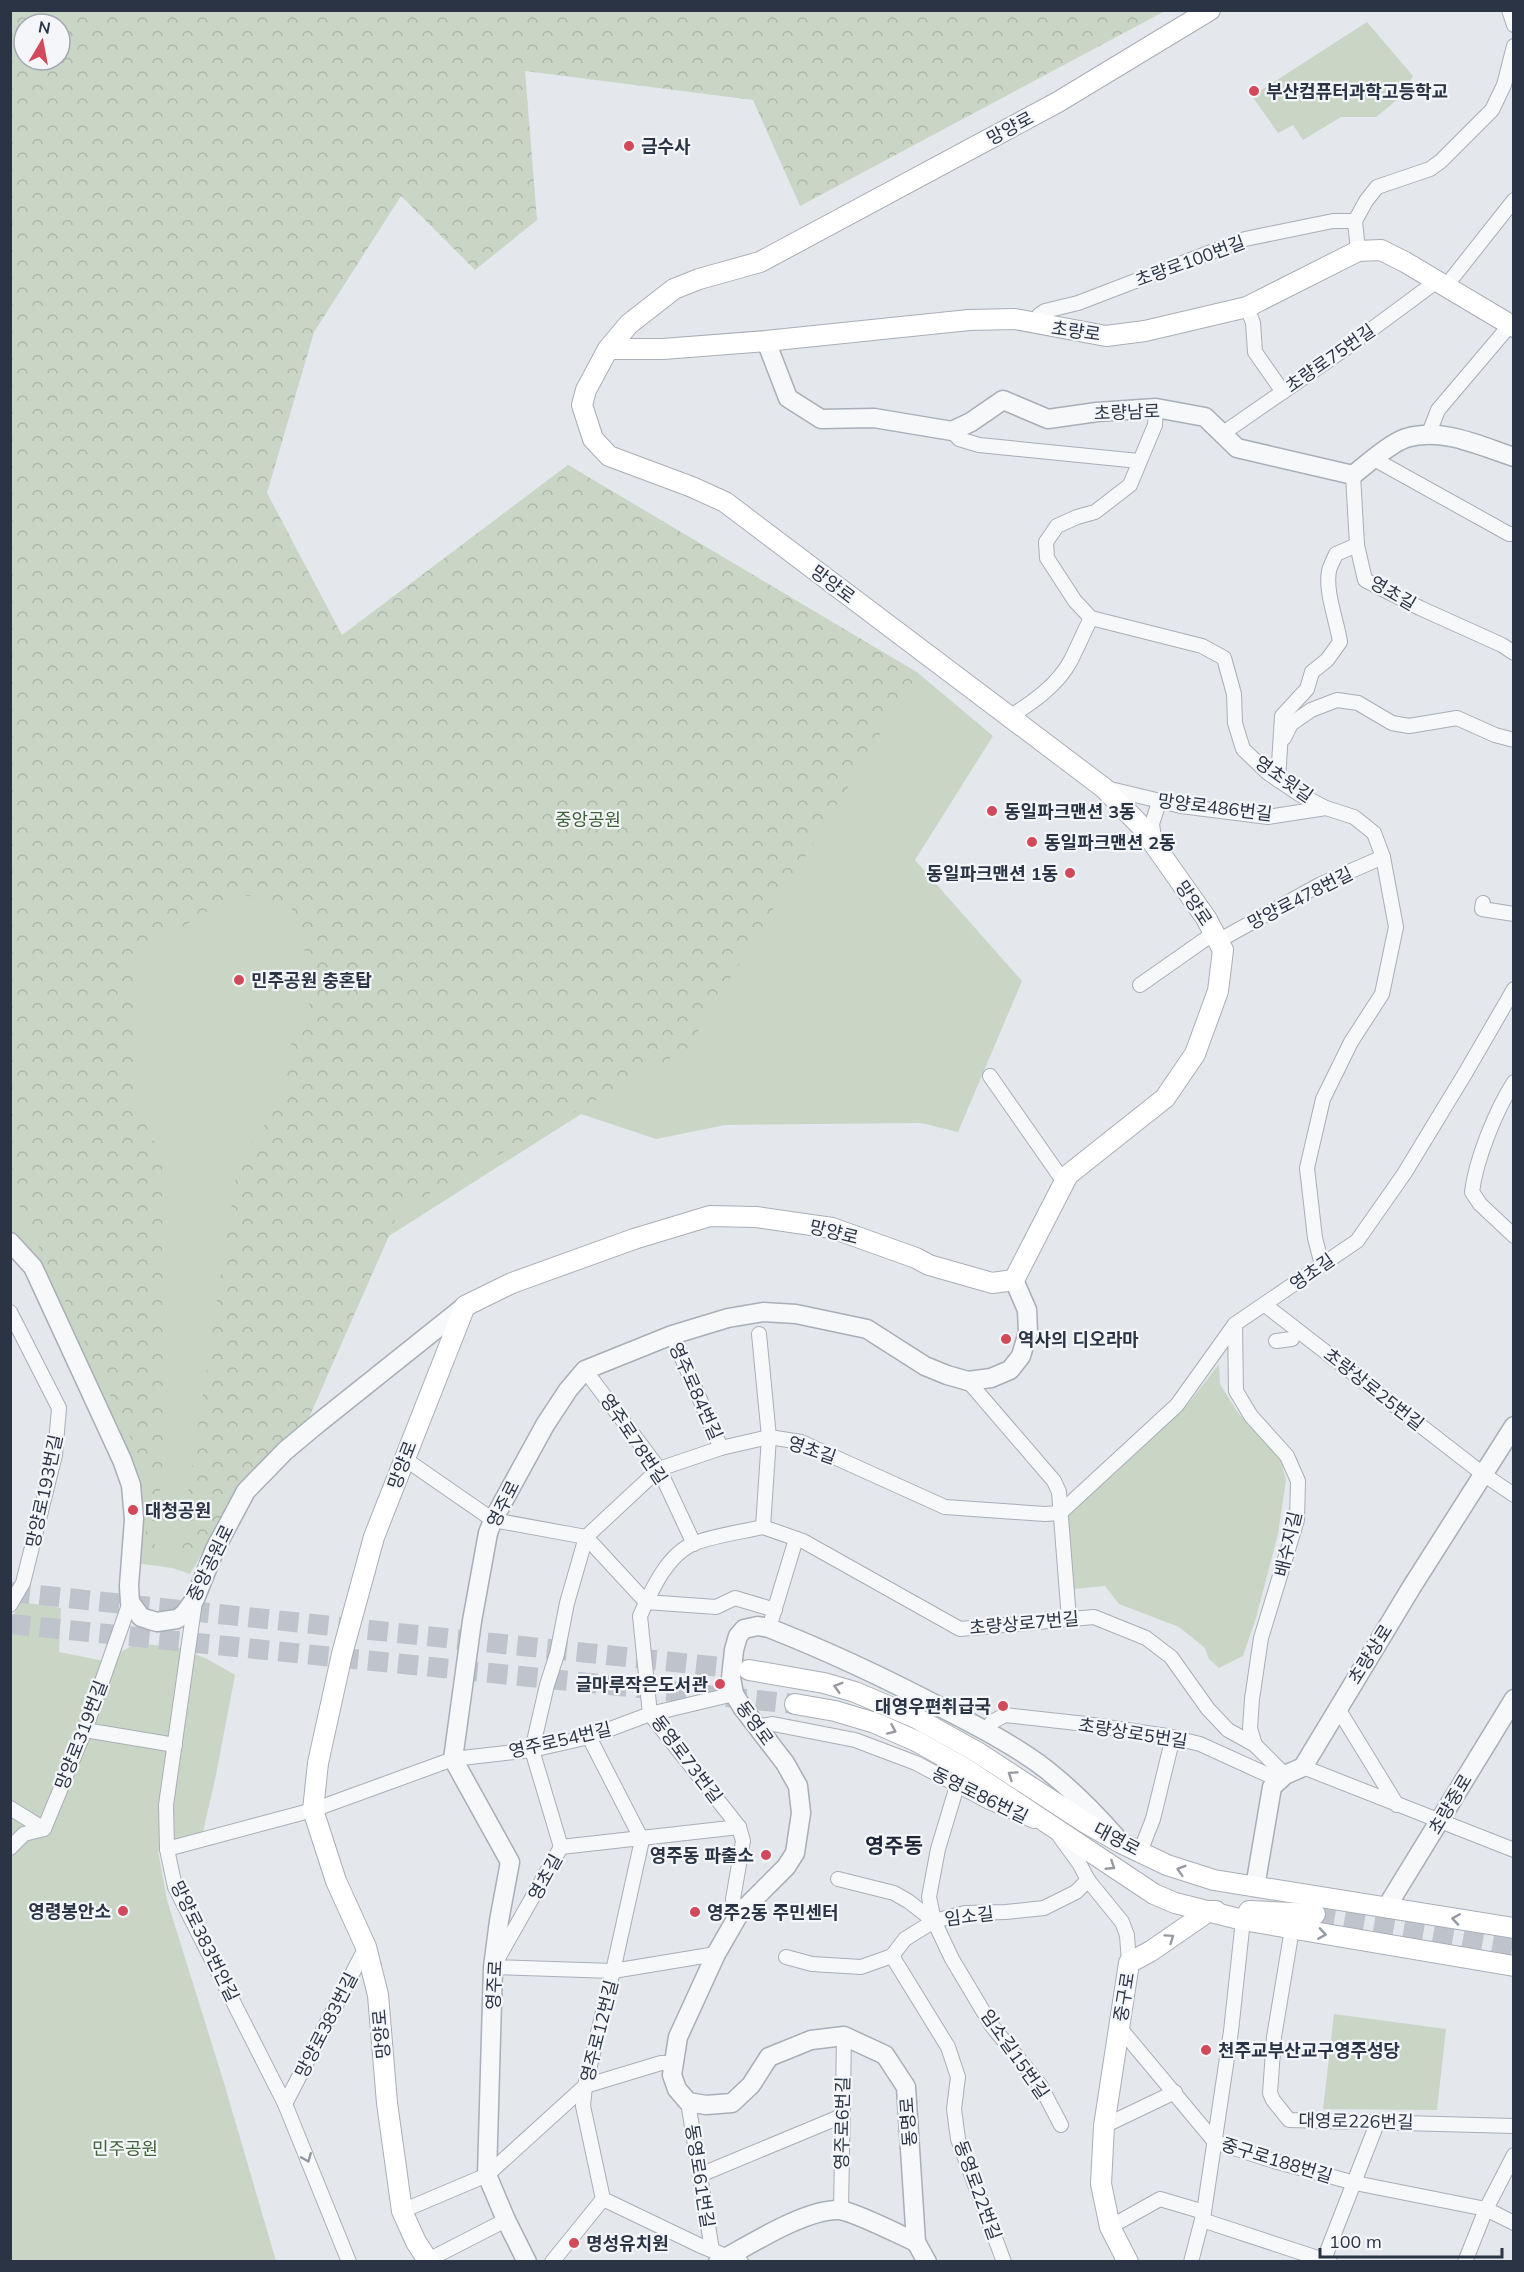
<svg xmlns="http://www.w3.org/2000/svg" width="1524" height="2272" font-family="Mulish,'Noto Sans KR',sans-serif">
<style>
.green{fill:#c9d6c5}
.forest{fill:url(#forest-crowns);fill-rule:evenodd}
.lines{fill:none;stroke-linecap:round;stroke-linejoin:round}
.secondary-tunnel{stroke:#bfc3cb;stroke-width:20;stroke-dasharray:20 10;stroke-linecap:butt}
.minor-casing{stroke:#a9aeb7;stroke-width:16}
.tertiary-casing{stroke:#a9aeb7;stroke-width:21}
.secondary-casing{stroke:#a9aeb7;stroke-width:22}
.minor{stroke:#f7f8fa;stroke-width:14}
.tertiary{stroke:#f7f8fa;stroke-width:18}
.secondary{stroke:#fff;stroke-width:20}
.oneway{stroke:#959aa2}
.oneway2{stroke:#9196a0}
.poi-dot{fill:#d1495b;stroke:#f4f6f9;stroke-width:2}
.labels{text-anchor:middle;dominant-baseline:central;stroke-width:4.5;stroke-linejoin:round;paint-order:stroke}
.poi-label{font-size:18px;font-weight:bold;fill:#2b3445;stroke:#f4f6f9;text-anchor:start}
.street-label{font-size:18px;fill:#2b3445;stroke:#f4f6f9}
.park-label{font-size:18px;fill:#3f6138;stroke:#f4f6f9}
.quarter-label{font-size:21px;font-weight:bold;fill:#1d2536;stroke:#f4f6f9}
</style>
<defs>
<pattern id="forest-crowns" width="20" height="18" patternUnits="userSpaceOnUse" patternTransform="scale(1.5)"><rect width="20" height="18" fill="#c9d6c5"/><path d="M2 6a3 3 0 1 1 6 0M12 15a3 3 0 1 1 6 0" fill="none" stroke="#adb8ab"/></pattern>
</defs>
<rect width="100%" height="100%" fill="#e4e7ec"/>
<g class="green">
<polygon points="1367,22 1413,76 1403,95 1376,117 1341,117 1303,140 1293,125 1278,133 1252,96"/>
<polygon points="568,465 918,673 993,736 915,860 1022,981 958,1132 921,1123 725,1125 656,1139 581,1114 389,1236 306,1424 241,1486 190,1574 172,1568 136,1563 138,1519 37,1261 11,1232 10,847 233,736 355,626"/>
<polygon points="1219,1364 1220,1384 1238,1413 1279,1453 1286,1480 1278,1534 1256,1618 1243,1656 1219,1668 1209,1659 1205,1648 1179,1627 1119,1604 1105,1586 1074,1589 1062,1517 1107,1480 1188,1404"/>
<polygon points="21,1602 61,1608 59,1652 104,1661 137,1643 180,1648 207,1659 235,1675 216,1775 202,1836 158,1851 167,1900 224,2083 276,2261 11,2262 10,1621"/>
<polygon points="1334,2014 1446,2029 1437,2110 1323,2109"/>
</g>
<path class="forest" d="M11,11h1154l-365,195 -47,-106 -228,-29 12,149 -62,50 -74,-74 -87,136 -47,161 75,142 226,-170 350,208 -231,376 -288,162 -93,213 -65,62 -42,70 -20,-4 59,-389 47,-68 2,-42 29,-65 -26,-85 -53,-9 -53,32 -50,26v149l28,57 1,303 -9,92 -9,-1 3,-78 -134,-279 -3,-2zM24,24h36v36h-36z"/>
<g class="lines">
<g class="secondary-tunnel">
<polyline points="10,1592 749,1670"/>
<polyline points="10,1624 795,1704"/>
<polyline points="1315,1914 1514,1949"/>
</g>
<g class="minor-casing">
<g id="minor">
<polyline points="1509,10 1514,25"/>
<polyline points="1358,251 1355,221 1366,201 1377,187 1430,169 1441,161 1492,110 1504,85 1514,46"/>
<polyline points="1446,286 1514,200"/>
<polyline points="1247,307 1253,323 1255,352 1283,392"/>
<polyline points="1038,325 1039,315 1045,311 1078,303 1245,239 1333,221 1355,221"/>
<polyline points="1156,408 1155,425 1130,485 1095,512 1077,517 1057,526 1046,542 1047,558 1075,601 1091,618 1202,646 1224,658 1234,694 1235,723 1243,749 1268,773 1299,794 1326,808 1354,817 1374,833 1383,857 1396,927 1382,994 1351,1042 1323,1099 1307,1168 1315,1238 1322,1265"/>
<polyline points="952,431 959,439 979,445 1139,461"/>
<polyline points="1429,433 1438,410 1510,325"/>
<polyline points="1222,434 1349,346 1437,281"/>
<polyline points="1374,459 1509,534 1514,534"/>
<polyline points="1353,475 1357,545 1365,580 1420,608 1502,645 1514,653"/>
<path d="M1009,717c23,-14 49,-32 62,-57 7,-14 13,-28 20,-42"/>
<polyline points="1284,738 1291,724 1311,710 1337,700 1358,703 1392,723 1409,726 1457,718 1495,735 1514,740"/>
<path d="M1278,780l4,-64 25,-27 5,-17 15,-12 13,-18c-3,-21 -15,-50 -11,-71 1,-5 5,-12 7,-17l21,-9"/>
<polyline points="1106,788 1181,806 1268,817 1326,808"/>
<polyline points="1155,844 1152,824 1159,802"/>
<polyline points="1483,903 1482,909 1514,914"/>
<polyline points="1218,941 1321,884 1383,857"/>
<polyline points="1140,985 1214,933"/>
<polyline points="990,1076 1064,1182"/>
<path d="M1514,1082c-18,28 -38,77 -42,110l8,12 34,32"/>
<polyline points="1265,1305 1483,1474 1514,1495"/>
<polyline points="10,1312 59,1408 55,1455 23,1583 10,1605"/>
<polyline points="1235,1324 1236,1391 1251,1416 1287,1456 1298,1481 1297,1520 1261,1638 1252,1699 1250,1728 1255,1745"/>
<polyline points="759,1334 769,1437 763,1527"/>
<polyline points="672,1335 721,1448"/>
<polyline points="1276,1341 1292,1339"/>
<polyline points="585,1370 659,1469 694,1544"/>
<polyline points="968,1381 1054,1481 1059,1492 1069,1619"/>
<polyline points="405,1459 493,1520 586,1537 646,1602 716,1607 735,1598 775,1610"/>
<polyline points="763,1527 803,1541 960,1629 1094,1617 1146,1638 1171,1657 1208,1709 1228,1730 1255,1745 1285,1775"/>
<polyline points="195,1601 166,1805 167,1849 175,1887 285,2104 349,2262"/>
<polyline points="769,1628 796,1539"/>
<polyline points="1337,1707 1397,1805"/>
<polyline points="756,1727 773,1724 855,1740 916,1763 989,1802 1034,1821"/>
<polyline points="85,1730 175,1745"/>
<polyline points="986,1731 992,1722 1005,1715 1086,1724 1167,1736 1200,1744 1279,1780"/>
<polyline points="589,1737 642,1840 613,1971 585,2086 583,2106 603,2199 701,2246 741,2262"/>
<polyline points="1303,1767 1514,1850"/>
<polyline points="957,1786 938,1849 929,1897 934,1921 952,1959 992,2026 1040,2085 1061,2125"/>
<polyline points="10,1808 44,1829"/>
<polyline points="1060,1837 1079,1863 1088,1880 1122,1922 1127,1935 1129,1963"/>
<polyline points="561,1847 739,1827"/>
<polyline points="10,1848 24,1834 44,1829 85,1730 130,1602"/>
<polyline points="167,1849 313,1810 453,1759 532,1750 589,1737 650,1714 734,1694"/>
<polyline points="1140,1852 1153,1819 1173,1737"/>
<polyline points="838,1879 894,1893 908,1901 934,1921"/>
<path d="M739,1914l-6,-15 10,-58 -4,-14 -89,-113 -10,-98c11,-25 27,-62 55,-73 21,-8 46,-11 68,-16"/>
<polyline points="1292,1929 1274,2037 1270,2093 1273,2100 1289,2120 1514,2126"/>
<polyline points="716,1954 613,1971 493,1967 561,1847 532,1750 547,1685 557,1654 567,1603 586,1537 659,1469 721,1448 769,1437 801,1442 945,1507 1045,1514 1060,1513 1177,1405 1235,1324 1357,1241 1404,1174 1466,1072 1514,989"/>
<polyline points="892,1956 948,2047 958,2077 954,2109 958,2139 1004,2262"/>
<polyline points="786,1957 812,1964 861,1967 892,1956 905,1939 934,1921 965,1913 1006,1912 1044,1908 1076,1892 1088,1880"/>
<polyline points="1119,2027 1215,2142 1274,2161 1355,2183 1486,2209 1514,2223"/>
<polyline points="688,2102 712,2250"/>
<polyline points="285,2104 366,1947"/>
<polyline points="1104,2126 1175,2092"/>
<polyline points="700,2175 842,2116"/>
<polyline points="841,2210 844,2036"/>
<polyline points="402,2211 487,2175 585,2086 661,2063 673,2063"/>
<polyline points="1202,2220 1330,2262"/>
<polyline points="1110,2227 1160,2199 1204,2212"/>
<polyline points="428,2260 506,2220"/>
<polyline points="552,2262 603,2199"/>
<polyline points="1191,2262 1204,2212 1231,2031 1243,1920"/>
<polyline points="1323,2262 1378,2121"/>
<polyline points="1465,2262 1486,2209 1514,2155"/>
</g>
</g>
<g class="tertiary-casing">
<g id="tertiary">
<path d="M766,341l22,57 33,21 53,-1 78,13 19,-9 32,-22 45,19 49,-7 59,-4 49,9 32,31 116,27c14,-11 36,-31 53,-37 36,-11 74,8 108,19"/>
<polyline points="10,1242 33,1267 122,1460 131,1485 134,1519 129,1586 130,1602 141,1617 150,1620 157,1622 177,1619 184,1614 195,1599 215,1549 246,1491 285,1451 316,1425 465,1306"/>
<polyline points="1255,1887 1272,1787 1285,1775 1303,1767 1411,1588 1514,1426"/>
<polyline points="1386,1908 1514,1699"/>
<polyline points="527,2262 506,2220 487,2175 493,1967 499,1921 510,1862 453,1759 472,1621 488,1533 493,1520 545,1425 568,1390 585,1370 672,1335 728,1318 763,1312 796,1314 867,1329 925,1366 947,1375 968,1381 991,1378 1010,1370 1021,1356 1028,1332 1027,1310 1014,1280"/>
<path d="M718,2262c30,-16 88,-54 122,-52 15,2 60,25 76,32"/>
<path d="M927,2262l-11,-20 -10,-155 -21,-32 -41,-19 -33,4 -42,17 -18,28 -19,18 -26,2 -18,-3 -11,-13 -5,-14 6,-38 38,-83 23,-40 47,-47 9,-14 6,-40 -3,-27 -13,-23 -43,-56 -8,-13 -3,-16 3,-28 4,-14 6,-7 14,-3 11,2c61,24 118,51 175,81 35,18 72,37 103,61 25,20 48,43 69,67"/>
</g>
</g>
<g class="secondary-casing">
<g id="secondary">
<polyline points="608,349 663,349 766,341 969,320 1015,319 1106,336 1145,331 1247,307 1358,251 1381,250 1405,262 1514,327"/>
<polyline points="749,1670 824,1683 855,1692 916,1718 977,1752 1086,1823 1121,1843 1167,1865 1214,1880 1514,1928"/>
<polyline points="795,1704 835,1711 875,1723 916,1741 966,1769 1154,1894 1175,1903 1243,1920 1514,1966"/>
<polyline points="1249,1911 1315,1914"/>
<polyline points="429,2262 416,2242 402,2211 387,2103 378,1995 366,1947 336,1881 313,1810 318,1763 342,1654 374,1537 465,1306 512,1283 634,1239 710,1216 756,1217 832,1228 916,1258 929,1265 992,1283 1014,1280 1068,1175 1165,1098 1195,1054 1218,991 1223,950 1206,918 1141,826 1104,788 725,502 692,487 609,456 593,439 582,405 586,390 608,349 629,324 674,289 699,279 760,262 1058,102 1210,10"/>
<polyline points="1128,2262 1110,2227 1101,2184 1104,2126 1129,1963 1151,1951 1209,1911 1216,1911"/>
</g>
</g>
<use href="#minor" class="minor"/>
<use href="#tertiary" class="tertiary"/>
<use href="#secondary" class="secondary"/>
</g>
<defs><path id="oneway-chevron" d="M-2-3.5L2.5 0L-2 3.5" fill="none" stroke-width="1.6" stroke-linecap="round" stroke-linejoin="round" transform="scale(1.5)"/></defs>
<g class="oneway">
<use href="#oneway-chevron" transform="translate(838 1687) rotate(-164)"/>
<use href="#oneway-chevron" transform="translate(892 1730) rotate(24)"/>
<use href="#oneway-chevron" transform="translate(1012 1775) rotate(-146)"/>
<use href="#oneway-chevron" transform="translate(1111 1866) rotate(33)"/>
<use href="#oneway-chevron" transform="translate(1181 1870) rotate(-163)"/>
<use href="#oneway-chevron" transform="translate(1456 1919) rotate(-171)"/>
<use href="#oneway-chevron" transform="translate(1322 1934) rotate(9)"/>
<use href="#oneway-chevron" transform="translate(1170 1938) rotate(-35)"/>
</g>
<use class="oneway2" href="#oneway-chevron" transform="translate(307 2158) rotate(68)"/>
<g class="poi-dot">
<circle cx="1254" cy="91" r="6"/>
<circle cx="629" cy="146" r="6"/>
<circle cx="992" cy="811" r="6"/>
<circle cx="1032" cy="842" r="6"/>
<circle cx="1070" cy="873" r="6"/>
<circle cx="239" cy="980" r="6"/>
<circle cx="1006" cy="1339" r="6"/>
<circle cx="133" cy="1510" r="6"/>
<circle cx="720" cy="1684" r="6"/>
<circle cx="1003" cy="1706" r="6"/>
<circle cx="766" cy="1855" r="6"/>
<circle cx="123" cy="1911" r="6"/>
<circle cx="695" cy="1912" r="6"/>
<circle cx="1206" cy="2050" r="6"/>
<circle cx="574" cy="2243" r="6"/>
</g>
<g class="labels">
<g class="poi-label">
<text x="1266" y="91">부산컴퓨터과학고등학교</text>
<text x="641" y="146">금수사</text>
<text x="1004" y="811">동일파크맨션 3동</text>
<text x="1044" y="842">동일파크맨션 2동</text>
<text x="1058" y="873" text-anchor="end">동일파크맨션 1동</text>
<text x="251" y="980">민주공원 충혼탑</text>
<text x="1018" y="1339">역사의 디오라마</text>
<text x="145" y="1510">대청공원</text>
<text x="708" y="1684" text-anchor="end">글마루작은도서관</text>
<text x="991" y="1706" text-anchor="end">대영우편취급국</text>
<text x="754" y="1855" text-anchor="end">영주동 파출소</text>
<text x="111" y="1911" text-anchor="end">영령봉안소</text>
<text x="707" y="1912">영주2동 주민센터</text>
<text x="1218" y="2050">천주교부산교구영주성당</text>
<text x="586" y="2243">명성유치원</text>
</g>
<g class="street-label">
<text transform="translate(1010 128) rotate(-28)">망양로</text>
<text transform="translate(1190 261) rotate(-20)">초량로100번길</text>
<text transform="translate(1076 331) rotate(8)">초량로</text>
<text transform="translate(1330 358) rotate(-35)">초량로75번길</text>
<text transform="translate(1127 412) rotate(-2)">초량남로</text>
<text transform="translate(833 584) rotate(37)">망양로</text>
<text transform="translate(1393 593) rotate(30)">영초길</text>
<text transform="translate(1284 779) rotate(35)">영초윗길</text>
<text transform="translate(1215 807) rotate(7)">망양로486번길</text>
<text transform="translate(1300 898) rotate(-27)">망양로478번길</text>
<text transform="translate(1194 903) rotate(56)">망양로</text>
<text transform="translate(834 1232) rotate(14)">망양로</text>
<text transform="translate(1312 1272) rotate(-35)">영초길</text>
<text transform="translate(1374 1389) rotate(38)">초량상로25번길</text>
<text transform="translate(696 1391) rotate(66)">영주로84번길</text>
<text transform="translate(634 1439) rotate(56)">영주로78번길</text>
<text transform="translate(812 1450) rotate(19)">영초길</text>
<text transform="translate(402 1465) rotate(-69)">망양로</text>
<text transform="translate(44 1491) rotate(-78)">망양로193번길</text>
<text transform="translate(503 1504) rotate(-63)">영주로</text>
<text transform="translate(1288 1544) rotate(-77)">배수지길</text>
<text transform="translate(210 1563) rotate(-64)">중앙공원로</text>
<text transform="translate(1024 1623) rotate(-5)">초량상로7번길</text>
<text transform="translate(1370 1654) rotate(-58)">초량상로</text>
<text transform="translate(755 1723) rotate(54)">동영로</text>
<text transform="translate(1133 1733) rotate(9)">초량상로5번길</text>
<text transform="translate(81 1735) rotate(-69)">망양로319번길</text>
<text transform="translate(560 1740) rotate(-13)">영주로54번길</text>
<text transform="translate(687 1759) rotate(53)">동영로73번길</text>
<text transform="translate(980 1795) rotate(26)">동영로86번길</text>
<text transform="translate(1450 1804) rotate(-59)">초량중로</text>
<text transform="translate(1117 1839) rotate(28)">대영로</text>
<text transform="translate(545 1877) rotate(-61)">영초길</text>
<text transform="translate(969 1916) rotate(-7)">임소길</text>
<text transform="translate(205 1941) rotate(64)">망양로383번안길</text>
<text transform="translate(494 1985) rotate(-87)">영주로</text>
<text transform="translate(1124 1997) rotate(-81)">중구로</text>
<text transform="translate(326 2025) rotate(-63)">망양로383번길</text>
<text transform="translate(599 2031) rotate(-76)">영주로12번길</text>
<text transform="translate(381 2034) rotate(-95)">망양로</text>
<text transform="translate(1015 2054) rotate(55)">임소길15번길</text>
<text transform="translate(1356 2121) rotate(1)">대영로226번길</text>
<text transform="translate(908 2122) rotate(-94)">동명로</text>
<text transform="translate(842 2123) rotate(-89)">영주로6번길</text>
<text transform="translate(1277 2160) rotate(17)">중구로188번길</text>
<text transform="translate(700 2176) rotate(81)">동영로61번길</text>
<text transform="translate(978 2190) rotate(70)">동영로22번길</text>
</g>
<g class="park-label">
<text x="588" y="819">중앙공원</text>
<text x="125" y="2148">민주공원</text>
</g>
<g class="quarter-label">
<text x="894" y="1845">영주동</text>
</g>
</g>
<rect width="1524" height="2272" fill="none" stroke="#2b3445" stroke-width="24"/>
<g transform="translate(42 42) rotate(10)"><circle r="28" fill="#f4f6f9" stroke="#a4a8b1" stroke-width="1.5"/>
<path d="M0-4.5L10 22L0 15L-10 22Z" fill="#d1495b"/>
<text y="-9" font-size="16" font-weight="bold" text-anchor="middle" fill="#2b3445">N</text>
</g>
<path d="M1320 2248v9h182v-9" fill="none" stroke="#2b3445" stroke-width="3"/>
<text x="1329" y="2248" font-size="18" fill="#2b3445" stroke="#f4f6f9" stroke-width="4.5" paint-order="stroke">100 m</text>
</svg>
